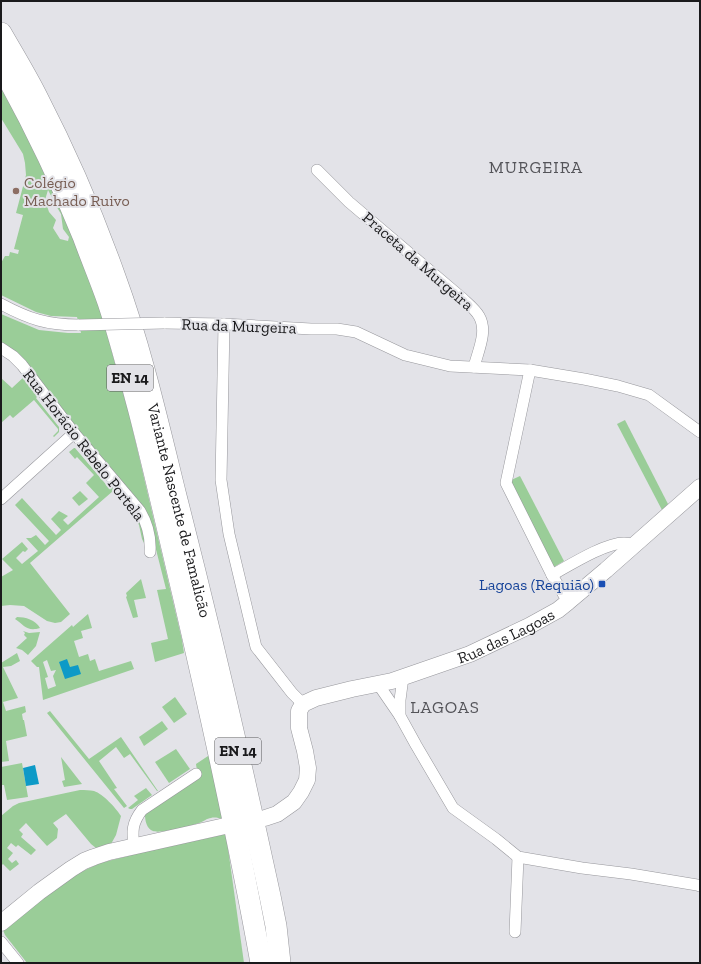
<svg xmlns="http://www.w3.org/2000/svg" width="701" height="964" font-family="'Zilla Slab',serif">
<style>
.green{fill:#9acd98;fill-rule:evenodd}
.water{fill:#0d9ac7}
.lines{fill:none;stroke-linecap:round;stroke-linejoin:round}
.street-casing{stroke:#97979c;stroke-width:12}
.secondary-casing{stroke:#97979c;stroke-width:17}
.highway-casing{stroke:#97979c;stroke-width:22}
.street{stroke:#fff;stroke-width:11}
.secondary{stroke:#fff;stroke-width:16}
.highway{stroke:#fff;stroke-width:21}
.street-bridge-casing{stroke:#97979c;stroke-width:12;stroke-linecap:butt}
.street-bridge{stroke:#fff;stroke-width:11}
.education-dot{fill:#8d6e63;stroke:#e3e3e8;stroke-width:1.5}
.transit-dot{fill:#1a4fb4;stroke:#e3e3e8;stroke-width:1.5}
.labels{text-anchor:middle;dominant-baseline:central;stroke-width:4;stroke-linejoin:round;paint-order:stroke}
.shield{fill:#e3e3e8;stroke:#565659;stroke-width:1}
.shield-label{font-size:15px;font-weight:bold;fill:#1a1a1c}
.education-label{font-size:16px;fill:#785e54;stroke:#e3e3e8;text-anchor:start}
.street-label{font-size:16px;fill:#1a1a1c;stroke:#e3e3e8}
.transit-label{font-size:16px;fill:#164399;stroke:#e3e3e8;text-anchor:end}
.neighbourhood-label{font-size:17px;letter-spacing:1px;fill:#545459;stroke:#e3e3e8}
</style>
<rect width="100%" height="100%" fill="#e3e3e8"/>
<g class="green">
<path d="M1,87l21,38 40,85 39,102 29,106 52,222 2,13 -29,9 -4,-19 17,-4 -11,-49 9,-1 -18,-71 -147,-175v-29l38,16 29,3h13l-4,-16 -26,-1 -15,-4 -35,-17v-32l4,-7h4l1,-4 8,2 1,-4 -5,-1 9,-34 -7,-2 10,-38 -1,-12 -2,-9 -22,-36zM48,190l10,19 3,5 2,15 6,8 -1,4 -8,-2 -7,-11 3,-8 -7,-8 -4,-12z"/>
<polygon points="26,375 40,394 36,398 59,427 59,432 54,437 53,436 58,431 58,429 34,400 13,418 10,415 1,423 1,378 12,388"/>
<polygon points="625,420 668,504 662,510 617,424"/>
<polygon points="74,448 75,448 109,488 114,484 141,520 146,547 142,539 139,525 133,514 122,500 113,491 30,563 70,614 61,622 55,623 47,621 24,606 10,605 1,606 1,577 13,570 2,559 22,542 28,549 25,552 23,551 16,558 22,564 38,551 26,538 31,538 36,535 45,545 49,541 15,505 22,498 56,535 61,530 51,519 59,511 68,516 63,520 68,525 99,497 86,483 94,475 77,457 75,459 69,452"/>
<polygon points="520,476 564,561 554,567 509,481"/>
<polygon points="80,491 88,499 79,506 72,498"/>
<polygon points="141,579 146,598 134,600 138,617 133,618 126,597 127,596 126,593"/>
<path d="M88,614l4,14 -11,3 2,7 -9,3 5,16 9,-3 2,7 5,-2 4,12 32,-10 3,8 -91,31 -4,-33h-2l-6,-6 41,-36 1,2zM47,660l4,11 5,-1 -3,6 3,10 -8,3 -3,-11 3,-1 -5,-15z"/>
<path d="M17,617c8,0 19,3 23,11 -13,4 -16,-3 -25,-9z"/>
<polygon points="23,631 29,633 40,632 36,646 28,655 22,650 16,648 27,638 24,635 25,633"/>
<polygon points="17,653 20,661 11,666 3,667 18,698 3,702 6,711 25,706 26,712 22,714 23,720 24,720 27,736 6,741 9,761 1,762 1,663"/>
<polygon points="175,697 187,714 174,723 162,707"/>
<polygon points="50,711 89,759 121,737 158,791 157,791 130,754 124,758 116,747 99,761 117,788 114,789 127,806 124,808 47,713"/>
<polygon points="162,721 168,729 144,746 139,737"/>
<polygon points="176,749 190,769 169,783 155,762"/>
<path d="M211,754l12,65c-4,-1 -9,-2 -12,-1 -4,0 -8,4 -12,5 -8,3 -39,11 -46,8 -6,-2 -8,-10 -8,-16l6,-5 47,-32 -2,-14z"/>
<polygon points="61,757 82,784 64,787 62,781 65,780"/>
<polygon points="22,763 28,797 7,800 4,785 2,785 1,767"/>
<polygon points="146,788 152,795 132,809 130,809 128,808 138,800 134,796"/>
<path d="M80,790c5,0 10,0 14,1 9,3 22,17 27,25l-5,19 -5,9 -15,4 -5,-4 -25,-30 -13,9 5,6 -1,9 -10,8 -21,-23 -7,7 4,4 -2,3 15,13 -5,5 -13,-10 -2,2 -5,-4 -4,5 6,5 -5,6 4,4 4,-3 3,4 -9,7 -7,-7 -2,2v-41h1l-1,-9 12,-10 6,-3z"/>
<polygon points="226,834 244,963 27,963 5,935 3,930 59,885 79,873 100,863 136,854"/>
</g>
<g class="water">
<polygon points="67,659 70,667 78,665 81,674 65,679 59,662"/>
<polygon points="35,765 39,784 26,786 23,768"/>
</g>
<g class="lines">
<g class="street-casing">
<g id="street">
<path d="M317,170l32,32 113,96c5,5 13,11 17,18 9,15 -1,35 -5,51"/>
<path d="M1,304c28,15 46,21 78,21"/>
<polyline points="164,323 224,324 311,329 337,329 356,332 405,355 450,366 530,370 584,379 618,386 649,395 700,432"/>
<polyline points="224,324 221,480 229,534 256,647 292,693 303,704"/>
<path d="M1,348l12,8 9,9 52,68 66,78c7,12 11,26 10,41"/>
<polyline points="530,370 506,483 552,575 568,602"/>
<polyline points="1,499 74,433"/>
<path d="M552,575c18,-10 53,-32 72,-32 3,0 7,1 10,2"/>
<polyline points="403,677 400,700 400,716 416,745 453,808 496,839 518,857 582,868 631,874 697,885 700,886"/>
<polyline points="378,684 400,716"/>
<path d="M134,847c-2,-16 -2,-24 8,-37l54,-36"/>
<polyline points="515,932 518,857"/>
<polyline points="1,942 18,963"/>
</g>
</g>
<g class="secondary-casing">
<g id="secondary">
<path id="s1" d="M265,818l12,-4 17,-12 7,-10 6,-12 1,-12 -3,-17 -6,-23v-17l4,-7 13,-6 36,-9 40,-8 78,-27 59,-28 29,-16 10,-8 38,-32 94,-83"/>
<polyline points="1,923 39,892 71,869 84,861 94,857 109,852 225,826"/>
</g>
</g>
<g class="highway-casing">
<g id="highway">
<path id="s2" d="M1,33c12,21 25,42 36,64 30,58 56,118 78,180 26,71 43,146 61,219 34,133 65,266 94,400l6,30 4,37"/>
<path d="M1,66c31,55 58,111 82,170 8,22 17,43 25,66 12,36 21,72 31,109 16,62 30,125 45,188 28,121 55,242 77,364"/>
</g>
</g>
<use href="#street" class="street"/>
<use href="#secondary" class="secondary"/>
<use href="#highway" class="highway"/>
<g class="street-bridge-casing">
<polyline id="street-bridge" points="79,325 164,323"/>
</g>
<use href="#street-bridge" class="street-bridge"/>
</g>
<circle class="education-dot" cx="16" cy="191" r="4"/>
<rect class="transit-dot" x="598" y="580" width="8" height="8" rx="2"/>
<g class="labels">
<g class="shield">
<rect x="107" y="365" width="46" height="26" rx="3"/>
<rect x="215" y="738" width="46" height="26" rx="3"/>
</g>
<g class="shield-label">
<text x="130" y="378">EN 14</text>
<text x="238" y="751">EN 14</text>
</g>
<g class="education-label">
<text x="24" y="182">Colégio<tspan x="24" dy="18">Machado Ruivo</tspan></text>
</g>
<g class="street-label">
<text transform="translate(418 261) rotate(41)">Praceta da Murgeira</text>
<text transform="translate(239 326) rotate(2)">Rua da Murgeira</text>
<text transform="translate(84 445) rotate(52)">Rua Horácio Rebelo Portela</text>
<text stroke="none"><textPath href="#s2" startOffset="512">Variante Nascente de Famalicão</textPath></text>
<text stroke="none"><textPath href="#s1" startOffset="352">Rua das Lagoas</textPath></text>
</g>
<g class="transit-label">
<text x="594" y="584">Lagoas (Requião)</text>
</g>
<g class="neighbourhood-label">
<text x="536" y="167">MURGEIRA</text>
<text x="445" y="707">LAGOAS</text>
</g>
</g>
<rect width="701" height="964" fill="none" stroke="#1a1a1c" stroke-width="4"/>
</svg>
